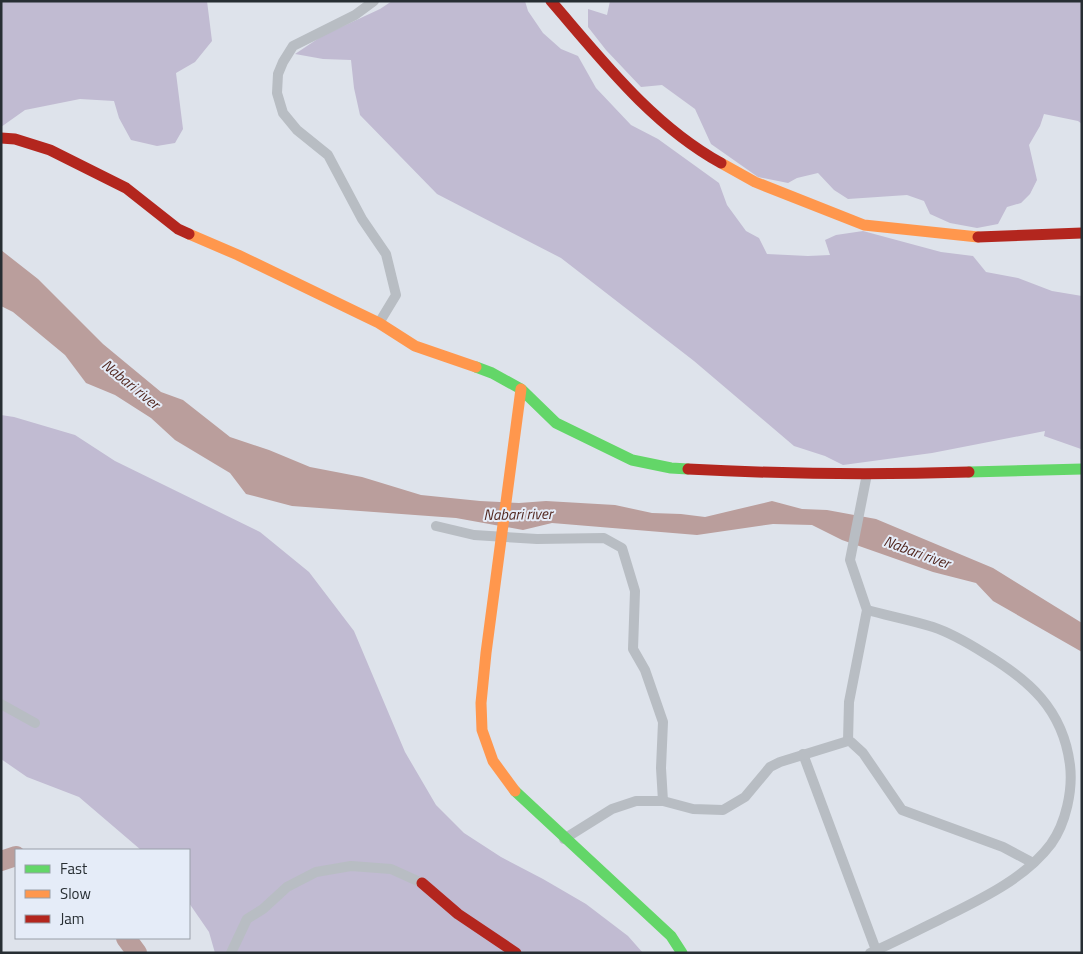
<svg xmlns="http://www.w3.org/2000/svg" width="1083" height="954" font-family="'Titillium Web',sans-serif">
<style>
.green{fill:#c1bbd2}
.water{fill:#ba9e9c}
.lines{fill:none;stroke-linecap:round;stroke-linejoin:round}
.river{stroke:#ba9e9c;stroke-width:20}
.street{stroke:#b8bdc3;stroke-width:10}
.fast{stroke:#63d668;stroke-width:11}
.slow{stroke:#ff974d;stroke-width:11}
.jam{stroke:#b3261e;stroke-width:11}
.labels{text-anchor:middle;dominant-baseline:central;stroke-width:4;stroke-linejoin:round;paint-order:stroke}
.water-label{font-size:15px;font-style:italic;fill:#52271f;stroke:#e5ecf8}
</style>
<rect width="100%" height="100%" fill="#dee3eb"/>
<g class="green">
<polygon points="1,1 207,1 212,41 195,62 176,73 183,129 175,143 157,146 131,140 119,118 114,101 80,99 25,110 1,127"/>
<polygon points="392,1 525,1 528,11 543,33 561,49 578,56 596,88 631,125 658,139 719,183 727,205 746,231 759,238 767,254 808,256 830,255 825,240 836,235 863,231 941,252 973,256 986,272 1018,278 1052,291 1082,296 1081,449 1044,436 1045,431 932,453 843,465 825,456 794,446 694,361 561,258 437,194 360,115 354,88 351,60 323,59 295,54 322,36 380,9"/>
<polygon points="610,1 1082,1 1082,124 1078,121 1044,114 1040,126 1029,145 1037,180 1030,194 1021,203 1007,207 998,224 977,228 950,223 930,214 924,201 907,195 848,199 834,190 818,173 797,178 788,183 758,177 711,144 695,109 662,85 641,87 606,50 588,27 588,9 607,15"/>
<polygon points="1,415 14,417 75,435 115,461 260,532 309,572 354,631 405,752 436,805 464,833 501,857 543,879 586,904 628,936 643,953 215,953 209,932 189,903 189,850 141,850 79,797 27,777 1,759"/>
</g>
<polygon class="water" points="1,250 38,279 103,344 161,392 183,400 230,437 269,450 310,467 362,477 421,495 480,501 519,503 546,501 615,505 652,513 681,514 705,517 772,501 802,509 827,510 876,519 993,568 1082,623 1082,652 993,601 976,583 933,572 842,540 812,525 773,524 697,535 552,523 523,530 456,518 292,506 246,494 230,473 175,440 151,418 115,395 86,383 65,355 13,312 1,306"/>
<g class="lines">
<g class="river">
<polyline points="1,861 16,856"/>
<polyline points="126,938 137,953"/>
</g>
<g class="street">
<polyline points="374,1 355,15 293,46 283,62 278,74 277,93 283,113 297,130 328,155 362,219 386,254 396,295 379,323"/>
<polyline points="436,526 474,535 537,539 604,538 622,548 635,591 633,649 645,670 663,722 661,768 663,801"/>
<path d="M867,610c22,6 44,10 66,17 18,6 35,16 51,26 45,27 79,56 86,112 3,25 -4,58 -19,79 -27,36 -74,57 -112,76 -23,11 -46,23 -69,33"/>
<polyline points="1,704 35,723"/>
<polyline points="848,741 849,702 867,610 850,560 867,474"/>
<polyline points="803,754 876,950"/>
<polyline points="564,839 612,809 636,801 663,801 693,809 723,810 745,797 770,767 780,762 848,741 851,742 863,753 902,810 1003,847 1033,863"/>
<polyline points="231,953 247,919 263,909 287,887 316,872 351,866 391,869 422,883"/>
</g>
<g class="fast">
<polyline points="476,367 492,373 521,389 556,423 632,460 671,468 688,469"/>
<polyline points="969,472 1082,469"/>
<polyline points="515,791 671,936 682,953"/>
</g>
<g class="slow">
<polyline points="721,163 755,182 864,225 978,237"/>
<polyline points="189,234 238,255 379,323 415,346 476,367"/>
<polyline points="515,791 493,761 482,730 481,703 486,653 521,389"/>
</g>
<g class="jam">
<path d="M551,1c51,59 101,124 170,162"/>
<polyline points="1,138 15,139 50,150 126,188 178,229 189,234"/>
<polyline points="978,237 1082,233"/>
<path d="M688,469c94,5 187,6 281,3"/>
<polyline points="422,883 458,914 516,953"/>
</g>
</g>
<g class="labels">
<g class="water-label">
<text transform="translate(131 384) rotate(39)">Nabari river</text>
<text transform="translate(518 514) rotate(-1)">Nabari river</text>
<text transform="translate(917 552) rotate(20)">Nabari river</text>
</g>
</g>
<rect width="1083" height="954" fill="none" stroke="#272e33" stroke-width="5"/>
<rect x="15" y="849" width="175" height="90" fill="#e5ecf8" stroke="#99a0a9"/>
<rect x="25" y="865" width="25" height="8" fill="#63d668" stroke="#99a0a9"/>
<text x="60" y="874" font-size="15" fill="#272e33">Fast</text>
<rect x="25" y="890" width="25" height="8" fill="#ff974d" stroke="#99a0a9"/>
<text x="60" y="899" font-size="15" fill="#272e33">Slow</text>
<rect x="25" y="915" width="25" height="8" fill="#b3261e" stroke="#99a0a9"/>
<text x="60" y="924" font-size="15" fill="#272e33">Jam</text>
</svg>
